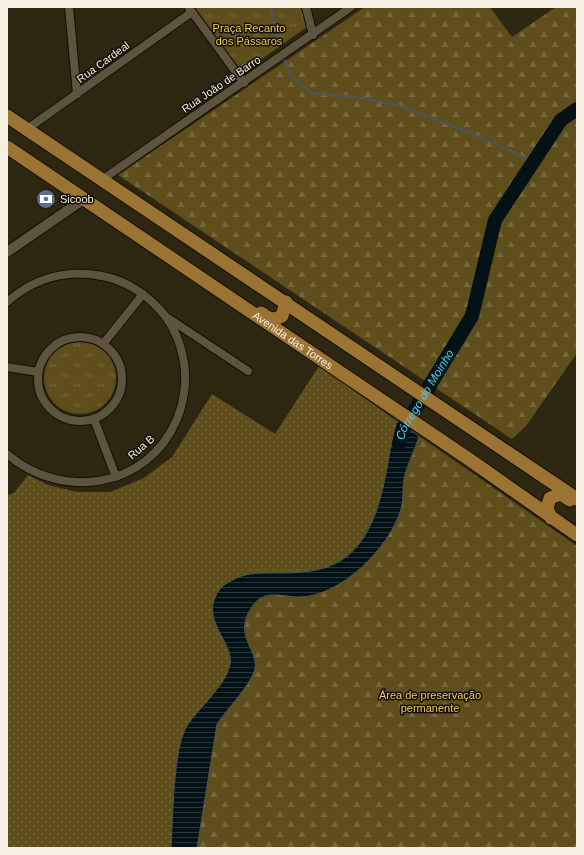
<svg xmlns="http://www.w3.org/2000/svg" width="584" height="855" font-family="Arial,sans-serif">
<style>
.grass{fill:url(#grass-dots)}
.forest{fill:url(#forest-firs)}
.park{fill:url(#park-tufts)}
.water{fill:url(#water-rules);stroke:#4c5554}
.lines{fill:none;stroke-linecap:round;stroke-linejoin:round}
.stream{stroke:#4c5554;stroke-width:2.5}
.river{stroke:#031216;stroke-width:14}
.building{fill:url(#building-hatch);stroke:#876b6a}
.minor-casing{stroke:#150f00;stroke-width:10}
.tertiary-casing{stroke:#150f00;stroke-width:12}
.primary-casing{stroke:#150f00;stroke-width:15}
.minor{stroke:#5c543e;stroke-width:8}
.tertiary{stroke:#5c543e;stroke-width:10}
.primary{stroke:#9b7434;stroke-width:13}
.labels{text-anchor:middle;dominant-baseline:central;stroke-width:3;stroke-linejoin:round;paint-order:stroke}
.park-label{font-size:11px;fill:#f5cc48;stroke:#120f07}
.street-label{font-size:11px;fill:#f5f0e3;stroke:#120f07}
.poi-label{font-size:11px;fill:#f5f0e3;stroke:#120f07;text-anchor:start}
.water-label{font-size:12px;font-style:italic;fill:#49d1ee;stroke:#120f07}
</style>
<defs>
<pattern id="grass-dots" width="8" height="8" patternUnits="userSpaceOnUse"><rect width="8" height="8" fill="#5e4e1b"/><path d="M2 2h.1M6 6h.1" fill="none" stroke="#76683c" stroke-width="1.8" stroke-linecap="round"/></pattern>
<pattern id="forest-firs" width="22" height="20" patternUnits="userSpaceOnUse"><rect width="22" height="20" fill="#5e4e1b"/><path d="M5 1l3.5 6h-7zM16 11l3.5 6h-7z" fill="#76683c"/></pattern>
<pattern id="park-tufts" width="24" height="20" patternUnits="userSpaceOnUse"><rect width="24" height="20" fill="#5e4e1b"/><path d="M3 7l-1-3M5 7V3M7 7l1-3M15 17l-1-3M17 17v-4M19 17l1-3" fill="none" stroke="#76683c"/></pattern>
<pattern id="water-rules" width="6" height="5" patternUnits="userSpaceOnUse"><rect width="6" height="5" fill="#031216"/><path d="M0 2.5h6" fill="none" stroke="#283538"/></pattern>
<pattern id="building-hatch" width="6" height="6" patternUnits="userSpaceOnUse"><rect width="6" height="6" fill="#792126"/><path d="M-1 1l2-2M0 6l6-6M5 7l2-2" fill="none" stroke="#8d4245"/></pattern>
</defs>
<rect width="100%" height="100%" fill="#2d2611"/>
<path class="grass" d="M319,366l78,55c-11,38 -11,81 -33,115 -22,36 -55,37 -92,37 -16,0 -28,0 -41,8 -3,2 -8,4 -10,7 -25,29 14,55 9,76 -4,22 -31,43 -43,62 -14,22 -14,93 -16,122h-164v-353l7,-2 14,-18 20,10 29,7h33l34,-14 28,-21 40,-63 63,40z"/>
<g class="forest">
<polygon points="365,7 490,7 512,37 556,7 577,7 577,353 526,426 512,439 118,175"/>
<path d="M419,436l158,110v302h-380l20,-124 38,-64c-12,-25 -16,-42 5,-62l19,-4 20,3 86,-55 16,-33 3,-31z"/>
</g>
<g class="park">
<polygon points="194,7 301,7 307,27 242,73"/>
<circle cx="80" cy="378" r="36"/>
</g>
<path class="water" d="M397,421l22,15c-4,14 -12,28 -15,43 -2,9 0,20 -3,30 -11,38 -60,88 -102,88 -15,0 -34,-8 -45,7 -25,32 8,46 0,68 -6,16 -27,37 -37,52l-20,124h-26c2,-29 2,-100 16,-122 12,-19 39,-40 43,-62 5,-21 -34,-47 -9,-76 2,-3 7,-5 10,-7 13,-8 25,-8 41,-8 37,0 70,-1 92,-36 22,-35 22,-78 33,-116z"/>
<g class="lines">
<g class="stream">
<polyline points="271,7 277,39"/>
<polyline points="285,61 291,76 313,93 363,98 399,106 461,129 518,154 533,164"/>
</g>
<path class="river" id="s1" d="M399,444l3,-13 70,-115 23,-96 66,-100 16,-11"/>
</g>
<polygon class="building" points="47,189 56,201 45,209 36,197"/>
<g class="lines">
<g class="minor-casing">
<g id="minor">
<polyline points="69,7 77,94"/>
<polyline points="306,7 313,35"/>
<polyline points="189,8 244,83"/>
<polyline points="27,129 192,12"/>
<polyline points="103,179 351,7"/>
<path d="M7,302c27,-24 60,-33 95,-26 23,4 44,18 59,35 13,15 20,33 23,52 3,19 0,38 -7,56 -29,70 -116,82 -170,35"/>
<polyline points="168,318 248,371"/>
<circle cx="80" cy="379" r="42"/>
<polyline points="103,344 143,294"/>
<polyline points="7,367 38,372"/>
<polyline points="94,419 116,477"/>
</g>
</g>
<g class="tertiary-casing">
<polyline id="tertiary" points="7,252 84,199"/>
</g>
<g class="primary-casing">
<g id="primary">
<polyline points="7,116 577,499"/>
<path id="s2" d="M7,147l463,313 107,75"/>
<path d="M261,313c8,6 12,8 21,3l4,-14"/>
<polyline points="551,518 547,508 550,498 561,494 570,500"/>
</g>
</g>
<use href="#minor" class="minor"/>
<use href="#tertiary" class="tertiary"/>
<use href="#primary" class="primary"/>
</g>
<defs>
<g id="bank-disc" transform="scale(1)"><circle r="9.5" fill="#5c6f8a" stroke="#120f07"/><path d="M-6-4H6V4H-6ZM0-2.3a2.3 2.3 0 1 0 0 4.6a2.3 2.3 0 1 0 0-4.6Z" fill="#fff"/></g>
</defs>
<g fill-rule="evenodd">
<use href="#bank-disc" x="46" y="199"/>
</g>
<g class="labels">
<g class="park-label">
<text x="249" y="28">Praça Recanto<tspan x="249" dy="13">dos Pássaros</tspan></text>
<text x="430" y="695">Área de preservação<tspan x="430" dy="13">permanente</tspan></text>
</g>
<g class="street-label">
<text transform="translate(103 62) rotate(-36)">Rua Cardeal</text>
<text transform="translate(221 84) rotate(-34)">Rua João de Barro</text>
<text stroke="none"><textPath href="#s2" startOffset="345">Avenida das Torres</textPath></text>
<text transform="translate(141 447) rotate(-41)">Rua B</text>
</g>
<g class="poi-label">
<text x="60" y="199">Sicoob</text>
</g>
<g class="water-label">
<text stroke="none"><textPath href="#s1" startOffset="56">Córrego do Moinho</textPath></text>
</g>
</g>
<rect width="584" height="855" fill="none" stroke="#f5f0e3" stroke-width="16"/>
</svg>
